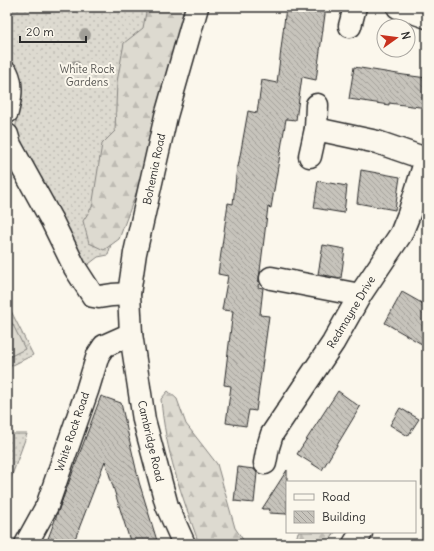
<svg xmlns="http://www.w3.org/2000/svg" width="434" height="551" font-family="Delius,sans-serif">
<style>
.grass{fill:url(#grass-dots);stroke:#84827e}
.forest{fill:url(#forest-firs);stroke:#84827e}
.garden{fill:#dddad0;stroke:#84827e}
.building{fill:url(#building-back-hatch);stroke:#2b2b2b}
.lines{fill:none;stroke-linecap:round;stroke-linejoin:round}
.minor-casing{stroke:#2b2b2b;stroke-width:25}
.highway-casing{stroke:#2b2b2b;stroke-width:25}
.minor{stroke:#fbf7ec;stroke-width:22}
.highway{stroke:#fbf7ec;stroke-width:22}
.tree{fill:#a19f98}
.labels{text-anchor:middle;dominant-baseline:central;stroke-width:4;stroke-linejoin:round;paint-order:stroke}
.park-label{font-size:11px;fill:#585754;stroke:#fbf7ec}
.street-label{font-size:11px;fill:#2b2b2b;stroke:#fbf7ec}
</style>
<defs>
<pattern id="grass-dots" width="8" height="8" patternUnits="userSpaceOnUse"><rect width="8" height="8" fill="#dddad0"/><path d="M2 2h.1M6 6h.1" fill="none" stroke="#bebbb3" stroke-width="1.8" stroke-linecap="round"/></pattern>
<pattern id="forest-firs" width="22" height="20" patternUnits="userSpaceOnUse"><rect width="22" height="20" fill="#dddad0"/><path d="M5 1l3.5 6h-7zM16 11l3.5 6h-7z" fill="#bebbb3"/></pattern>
<pattern id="building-back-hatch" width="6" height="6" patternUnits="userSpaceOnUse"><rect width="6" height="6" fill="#c7c4bc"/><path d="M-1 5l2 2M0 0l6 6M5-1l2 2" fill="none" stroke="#a29f99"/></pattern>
</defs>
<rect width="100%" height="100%" fill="#fbf7ec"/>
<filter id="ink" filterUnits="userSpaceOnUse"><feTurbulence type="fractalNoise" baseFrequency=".025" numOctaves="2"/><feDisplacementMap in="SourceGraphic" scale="8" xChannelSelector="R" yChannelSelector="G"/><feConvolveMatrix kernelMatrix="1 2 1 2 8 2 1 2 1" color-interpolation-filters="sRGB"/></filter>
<g filter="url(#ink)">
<g class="grass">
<polygon points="7,7 177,7 108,255 98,257 85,267 15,135 20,85 7,59"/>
<polygon points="7,303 33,355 7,368"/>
<polygon points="7,434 27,434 8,486 7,486"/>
</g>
<g class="forest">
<polygon points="147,7 188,7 141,180 119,239 104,250 89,243 83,221 92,207 102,144 115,131 117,82 124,43 143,28"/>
<path d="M168,391l9,8 9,25 31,40 18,64 11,16h-47c-17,-49 -34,-93 -38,-145z"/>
<polygon points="298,532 335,532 328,544 295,544"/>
</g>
<polygon class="garden" points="7,313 25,349 7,358"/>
<g class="building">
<polygon points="286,7 326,7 316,80 302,77 296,120 286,119 271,208 268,207 258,287 263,288 260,315 269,316 256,411 249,410 246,426 226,423 231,386 224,385 233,311 222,310 228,276 218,274 228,203 233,204 237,167 238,167 248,111 257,113 262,80 277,83"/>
<polygon points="354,67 404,75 427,78 427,108 389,103 389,105 349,99"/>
<polygon points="361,170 400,177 395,210 357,203"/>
<polygon points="318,181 347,186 344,213 314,208"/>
<polygon points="323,245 345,249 341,278 318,274"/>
<polygon points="402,292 427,306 427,347 385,323"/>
<polygon points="338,391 360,407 322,470 297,454"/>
<polygon points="101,396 121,403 139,482 158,544 131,544 105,461 73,544 46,544"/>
<polygon points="400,408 419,419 408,436 390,425"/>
<polygon points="238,467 254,469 257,473 254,503 234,501"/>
<polygon points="287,470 287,514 269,513 270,509 262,509"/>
</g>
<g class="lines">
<g class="minor-casing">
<g id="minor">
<polyline points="398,7 427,17"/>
<polyline points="350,26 355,7"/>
<path d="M7,73c6,12 3,27 0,39"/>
<polyline points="316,129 377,142 426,159"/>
<polyline points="7,135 10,145 52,221 75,268 93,296 99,297 112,295 129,294"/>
<polyline points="310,156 316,129 317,105"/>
<polyline points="271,278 360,295"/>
<polyline points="265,463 268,447 272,434 333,343 360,295 401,234 409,214 427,156"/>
<polyline points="26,544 47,506 87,391 98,355 104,346 131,334"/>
<polyline points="354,544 361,533"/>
</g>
</g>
<g class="highway-casing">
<polyline id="highway" points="184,544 167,506 144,420 131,334 129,294 135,253 166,116 197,7"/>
</g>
<use href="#minor" class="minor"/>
<use href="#highway" class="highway"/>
</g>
<g class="tree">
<circle cx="85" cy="35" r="6"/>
<circle cx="75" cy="66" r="6"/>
</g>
</g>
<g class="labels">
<g class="park-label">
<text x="87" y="69">White Rock<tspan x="87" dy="13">Gardens</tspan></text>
</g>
<g class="street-label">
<text transform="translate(154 169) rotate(-78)">Bohemia Road</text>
<text transform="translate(351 312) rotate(-59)">Redmayne Drive</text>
<text transform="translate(72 432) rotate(-71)">White Rock Road</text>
<text transform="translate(151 441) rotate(77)">Cambridge Road</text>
</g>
</g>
<rect width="434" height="551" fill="none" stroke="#fbf7ec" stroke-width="24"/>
<rect x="12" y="12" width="410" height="527" fill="none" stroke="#2b2b2b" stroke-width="1.5" filter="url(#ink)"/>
<rect x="286" y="481" width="130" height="52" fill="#fbf7ec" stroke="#a8a59f"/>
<rect x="294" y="494" width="20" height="6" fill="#fbf7ec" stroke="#a8a59f"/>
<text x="322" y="501" font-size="12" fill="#2b2b2b">Road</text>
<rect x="294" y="511" width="20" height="12" fill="url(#building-back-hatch)" stroke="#a8a59f"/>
<text x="322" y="521" font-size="12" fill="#2b2b2b">Building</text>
<g transform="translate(396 38) rotate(76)"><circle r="19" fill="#fbf7ec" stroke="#a8a59f"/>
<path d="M0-3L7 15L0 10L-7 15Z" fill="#c8321e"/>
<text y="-6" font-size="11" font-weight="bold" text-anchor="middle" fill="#2b2b2b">N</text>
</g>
<path d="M20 36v6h66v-6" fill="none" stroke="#2b2b2b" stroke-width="2"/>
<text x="26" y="36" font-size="12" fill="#2b2b2b" stroke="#fbf7ec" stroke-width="3" paint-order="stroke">20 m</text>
</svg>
